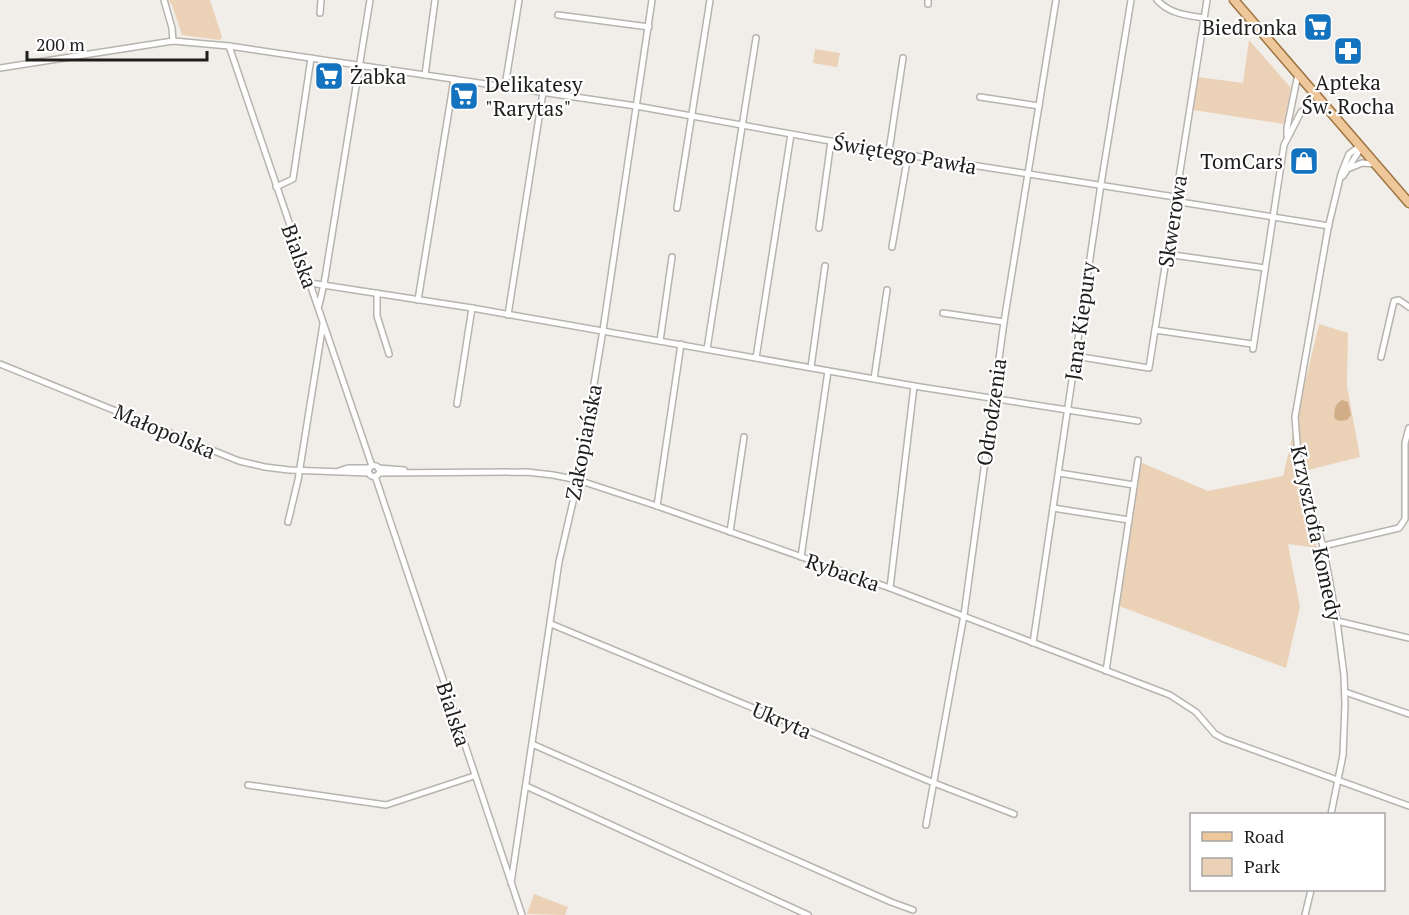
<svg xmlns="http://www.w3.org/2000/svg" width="1409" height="915" font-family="'PT Serif',serif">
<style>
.green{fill:#ebd2b7}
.water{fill:#d1ae88}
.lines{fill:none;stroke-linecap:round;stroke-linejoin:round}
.minor-casing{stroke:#b7b3af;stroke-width:8}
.primary-casing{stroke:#9e7442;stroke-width:11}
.minor{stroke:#fff;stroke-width:5}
.primary{stroke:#eec89a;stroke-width:8}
.labels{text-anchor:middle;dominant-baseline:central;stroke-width:4.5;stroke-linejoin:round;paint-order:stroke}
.poi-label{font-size:21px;fill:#1f1e1c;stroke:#fff;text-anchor:end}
.street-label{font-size:21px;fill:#1f1e1c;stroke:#fff}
</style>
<rect width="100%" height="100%" fill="#f1eeea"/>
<g class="green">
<polygon points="168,0 210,0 222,37 220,40 182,35 172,5"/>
<polygon points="1249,40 1291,88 1284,124 1193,110 1198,77 1243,83"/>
<polygon points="815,49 840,53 837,67 813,63"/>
<polygon points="1319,324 1348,333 1347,386 1360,457 1296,473 1303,506 1317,548 1288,544 1300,607 1286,668 1119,606 1140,462 1208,491 1283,476"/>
<polygon points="534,894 568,907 565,915 527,914"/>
</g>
<path class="water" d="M1342,400l6,2 3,13 -4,5 -8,1 -4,-2c-2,-7 0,-16 7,-19z"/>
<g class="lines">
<g class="minor-casing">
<g id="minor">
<polyline points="164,0 172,28 173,41"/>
<path d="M1157,0c13,14 29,15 47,18"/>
<polyline points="928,4 928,0"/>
<polyline points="320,13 321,0"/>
<polyline points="558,15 649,27"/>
<polyline points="229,46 372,466"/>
<polyline points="0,68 173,41 229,46 636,106 908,155 1175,197"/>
<polyline points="425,75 435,0"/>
<polyline points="505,86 519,0"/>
<polyline points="980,97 1039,106"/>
<polyline points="1287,135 1287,128 1298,74"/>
<polyline points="889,151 903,58"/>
<polyline points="1350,168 1362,163 1375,164"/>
<polyline points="1343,176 1361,148"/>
<polyline points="276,187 293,179 311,58"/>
<polyline points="1174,201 1329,226"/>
<polyline points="677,208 710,0"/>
<polyline points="819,228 831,141"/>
<polyline points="892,247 908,155"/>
<polyline points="1166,254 1265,268"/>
<polyline points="310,283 472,308 914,386 1138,421"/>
<polyline points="377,293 377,316 389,354"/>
<polyline points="418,300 454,79"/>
<polyline points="319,305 324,284 370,0"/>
<polyline points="943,313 1004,322"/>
<polyline points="508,315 543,92"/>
<polyline points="1155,330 1252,344"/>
<polyline points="660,341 672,257"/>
<polyline points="707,349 756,38"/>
<polyline points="1253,349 1284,145 1301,112 1312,107 1327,108"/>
<polyline points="1075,356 1149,368 1207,0"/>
<polyline points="1381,357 1394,301 1399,300 1409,307"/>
<polyline points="756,358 791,134"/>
<polyline points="0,364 239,461 265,467 289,470 369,473"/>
<polyline points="811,367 825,266"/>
<polyline points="874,379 887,290"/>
<polyline points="457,404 472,308"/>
<circle cx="374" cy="471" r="5.5"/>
<polyline points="378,468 404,470"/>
<polyline points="339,471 348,468 369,468"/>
<polyline points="379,473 527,472 553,475 578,480 657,506 890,588 1170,695 1196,712 1215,734 1224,739 1409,806"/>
<polyline points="1059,473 1134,485"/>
<polyline points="375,476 522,915"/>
<polyline points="657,506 681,344"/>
<polyline points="1053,508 1129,520"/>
<polyline points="288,522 298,480 323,324"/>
<polyline points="730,532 744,437"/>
<polyline points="1323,546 1399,528 1405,519 1405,443 1409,428"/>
<polyline points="801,557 828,371"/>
<polyline points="890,588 914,386"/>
<polyline points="1337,621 1409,638"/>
<polyline points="551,624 934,783 1014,814"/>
<polyline points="1033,643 1101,184 1131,0"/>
<polyline points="1106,671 1138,460"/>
<polyline points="1345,692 1409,714"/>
<polyline points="532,744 891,902 913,910"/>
<polyline points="248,785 386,805 474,776"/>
<polyline points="526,786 808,915"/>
<polyline points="1331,814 1343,755 1345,704 1344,675 1337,621 1323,546 1299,469 1295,417 1328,228 1341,174 1349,154 1360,146"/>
<polyline points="926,825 964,615 1004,322 1056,0"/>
<polyline points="511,883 559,562 578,480 603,330 652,0"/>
<polyline points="1305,915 1311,890"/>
</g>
</g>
<g class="primary-casing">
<polyline id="primary" points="1234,0 1409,203"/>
</g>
<use href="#minor" class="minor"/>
<use href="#primary" class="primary"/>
</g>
<defs>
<g id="supermarket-square" transform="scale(1.5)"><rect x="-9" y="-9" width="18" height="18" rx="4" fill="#1473bf" stroke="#fff"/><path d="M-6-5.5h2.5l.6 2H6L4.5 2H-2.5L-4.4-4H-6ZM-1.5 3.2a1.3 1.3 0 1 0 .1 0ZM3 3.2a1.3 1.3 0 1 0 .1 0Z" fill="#fff"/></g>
<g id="pharmacy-square" transform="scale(1.5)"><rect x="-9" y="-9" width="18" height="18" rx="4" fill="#1473bf" stroke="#fff"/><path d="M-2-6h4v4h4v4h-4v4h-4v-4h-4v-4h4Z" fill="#fff"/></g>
<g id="shop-square" transform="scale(1.5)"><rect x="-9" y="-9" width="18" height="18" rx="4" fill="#1473bf" stroke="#fff"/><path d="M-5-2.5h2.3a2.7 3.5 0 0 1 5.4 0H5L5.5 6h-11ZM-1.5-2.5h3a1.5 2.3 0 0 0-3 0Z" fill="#fff"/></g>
</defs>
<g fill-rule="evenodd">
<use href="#supermarket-square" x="1318" y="27"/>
<use href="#pharmacy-square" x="1348" y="51"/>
<use href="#supermarket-square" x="329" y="76"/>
<use href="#supermarket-square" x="464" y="96"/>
<use href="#shop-square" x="1304" y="161"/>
</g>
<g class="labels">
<g class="poi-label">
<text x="1297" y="27">Biedronka</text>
<text x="350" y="76" text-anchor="start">Żabka</text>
<text x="1348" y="82" text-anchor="middle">Apteka<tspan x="1348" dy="24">Św. Rocha</tspan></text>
<text x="485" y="84" text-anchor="start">Delikatesy<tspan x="485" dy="24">"Rarytas"</tspan></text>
<text x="1283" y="161">TomCars</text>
</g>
<g class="street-label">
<text transform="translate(905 154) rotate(10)">Świętego Pawła</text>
<text transform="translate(1172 221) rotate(-81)">Skwerowa</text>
<text transform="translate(300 256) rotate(70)">Bialska</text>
<text transform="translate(1080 321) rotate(-82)">Jana Kiepury</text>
<text transform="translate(991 412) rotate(-82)">Odrodzenia</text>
<text transform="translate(165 431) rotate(23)">Małopolska</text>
<text transform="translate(583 442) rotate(-79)">Zakopiańska</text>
<text transform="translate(1317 533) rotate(78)">Krzysztofa Komedy</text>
<text transform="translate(843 572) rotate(19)">Rybacka</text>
<text transform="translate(454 714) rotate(72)">Bialska</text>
<text transform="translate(782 720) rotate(23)">Ukryta</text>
</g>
</g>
<rect x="1190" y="813" width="195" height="78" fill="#ffffff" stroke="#a5a5a4" stroke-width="1.5"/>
<rect x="1202" y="832" width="30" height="9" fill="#eec89a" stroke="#a5a5a4" stroke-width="1.5"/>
<text x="1244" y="843" font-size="18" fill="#1f1e1c">Road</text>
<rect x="1202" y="858" width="30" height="18" fill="#ebd2b7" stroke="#a5a5a4" stroke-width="1.5"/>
<text x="1244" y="873" font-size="18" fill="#1f1e1c">Park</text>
<path d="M27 51v9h180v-9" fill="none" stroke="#1f1e1c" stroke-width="3"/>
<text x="36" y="51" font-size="18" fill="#1f1e1c" stroke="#ffffff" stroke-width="4.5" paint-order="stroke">200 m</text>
</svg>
